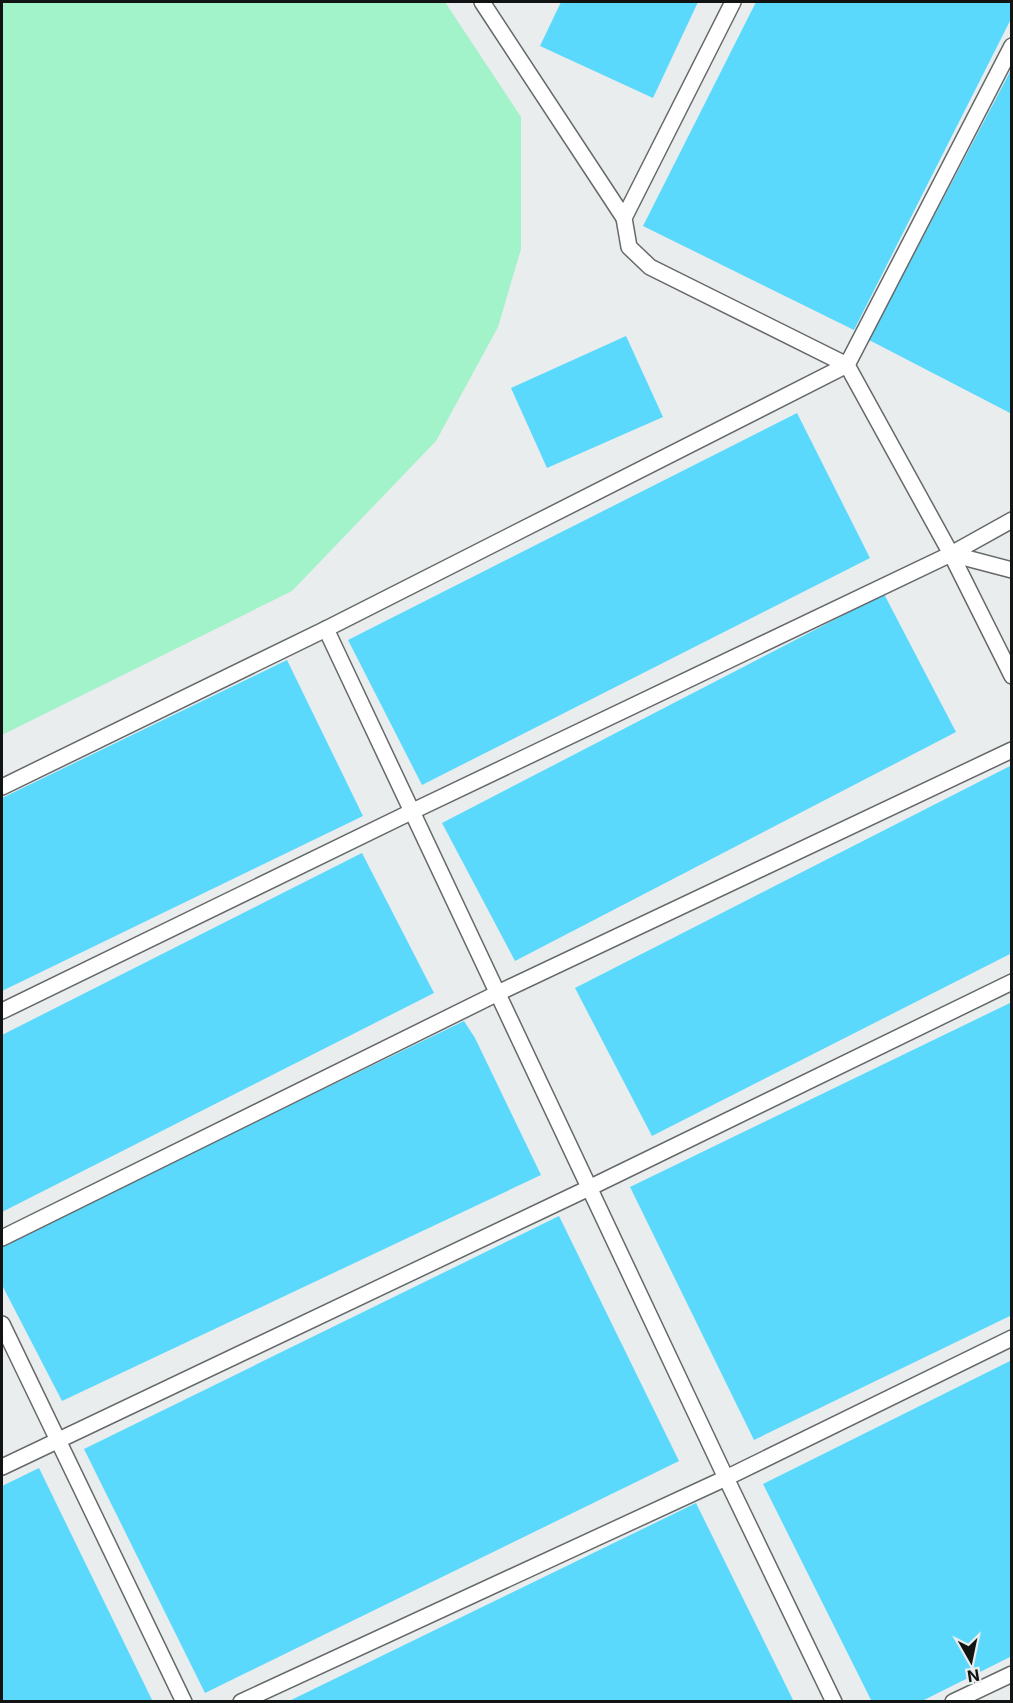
<svg xmlns="http://www.w3.org/2000/svg" width="1013" height="1703" font-family="Inter,sans-serif">
<style>
.green{fill:#a2f3c9}
.building{fill:#5bd9fd}
.lines{fill:none;stroke-linecap:round;stroke-linejoin:round}
.service-casing{stroke:#666969;stroke-width:18}
.service{stroke:#fff;stroke-width:15}
</style>
<rect width="100%" height="100%" fill="#e9eded"/>
<polygon class="green" points="2,2 445,2 521,117 521,249 498,327 436,441 292,591 2,735"/>
<g class="building">
<polygon points="561,2 698,2 653,98 540,46"/>
<polygon points="756,2 1012,2 1012,17 854,330 643,226"/>
<polygon points="1012,68 1012,414 869,340"/>
<polygon points="626,336 663,417 547,468 511,388"/>
<polygon points="797,413 870,558 422,785 348,640"/>
<polygon points="884,594 956,732 515,961 442,823"/>
<polygon points="287,660 363,816 2,991 2,798"/>
<polygon points="1012,765 1012,953 652,1136 575,988"/>
<polygon points="362,853 434,993 2,1212 2,1035"/>
<polygon points="1012,1002 1012,1315 754,1440 630,1187"/>
<polygon points="464,1021 475,1038 541,1175 62,1401 2,1285 2,1245"/>
<polygon points="559,1216 679,1461 205,1693 84,1449"/>
<polygon points="1012,1360 1012,1656 920,1702 872,1702 763,1484"/>
<polygon points="39,1468 153,1702 2,1702 2,1486"/>
<polygon points="696,1503 794,1702 287,1702"/>
</g>
<g class="lines">
<g class="service-casing">
<g id="service">
<polyline points="482,2 624,218"/>
<polyline points="733,2 624,218 629,247 650,267 847,365 951,554 1012,676"/>
<polyline points="1012,520 951,554 1012,570"/>
<polyline points="326,629 726,1478 834,1702"/>
<polyline points="2,787 326,629 847,365 1012,46"/>
<polyline points="2,1011 413,811 951,554"/>
<polyline points="2,1238 498,993 1012,750"/>
<polyline points="2,1324 184,1702"/>
<polyline points="2,1467 589,1188 1012,982"/>
<polyline points="241,1702 726,1478 1012,1338"/>
<polyline points="953,1702 1012,1674"/>
</g>
</g>
<use href="#service" class="service"/>
</g>
<rect width="1013" height="1703" fill="none" stroke="#121313" stroke-width="6"/>
<g transform="translate(971 1661) rotate(171)" stroke="#e9eded" stroke-width="4.5" paint-order="stroke">
<path d="M0-4.5L10 22L0 15L-10 22Z" fill="#121313"/>
<text y="-9" font-size="16" font-weight="bold" text-anchor="middle" fill="#121313">N</text>
</g>
</svg>
